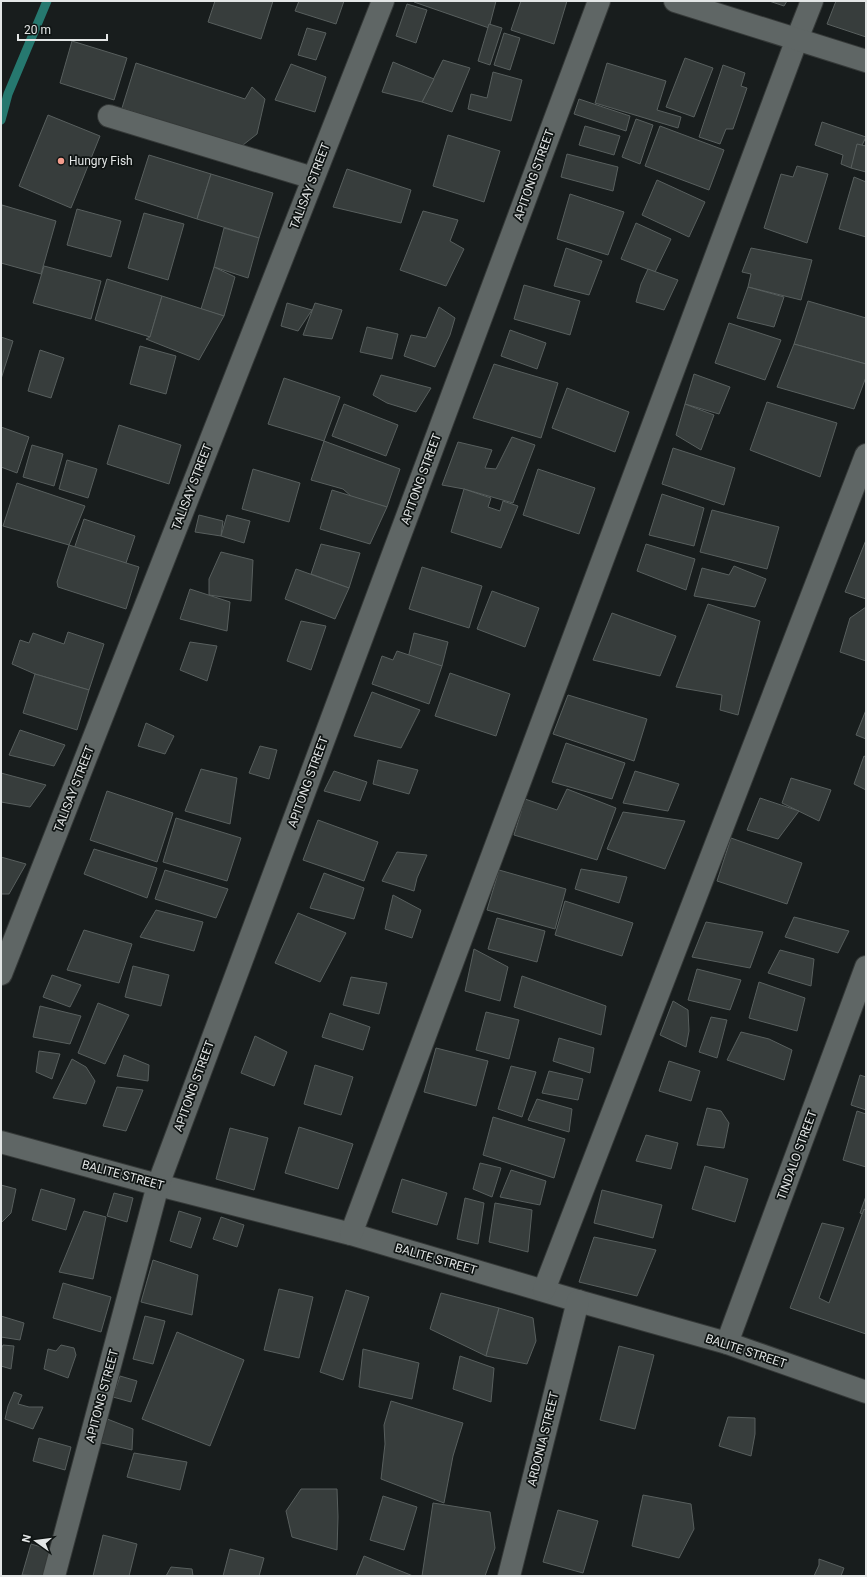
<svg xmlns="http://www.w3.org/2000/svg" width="867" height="1577" font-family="Roboto,sans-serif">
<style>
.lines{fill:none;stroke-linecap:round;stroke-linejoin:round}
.stream{stroke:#26786f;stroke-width:9}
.building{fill:#373d3c;stroke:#585f5e}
.minor-casing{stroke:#353938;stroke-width:24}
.tertiary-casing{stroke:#353938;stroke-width:24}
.minor{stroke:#5f6665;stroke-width:22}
.tertiary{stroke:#5f6665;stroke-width:22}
.poi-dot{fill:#f49d8d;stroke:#0f1413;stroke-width:1.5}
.labels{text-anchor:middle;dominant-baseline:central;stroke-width:3.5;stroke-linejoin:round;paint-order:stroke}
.poi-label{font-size:12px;fill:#e3e6e6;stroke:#0f1413;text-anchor:start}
.street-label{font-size:12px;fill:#e3e6e6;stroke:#0f1413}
</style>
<rect width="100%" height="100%" fill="#181d1d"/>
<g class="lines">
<polyline class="stream" points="1,120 8,94 47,1"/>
</g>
<g class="building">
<polygon points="215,1 273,1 261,39 208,22"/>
<polygon points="299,1 344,1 336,24 295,11"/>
<polygon points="415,1 496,1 489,28 414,2"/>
<polygon points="521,1 567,1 554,44 511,30"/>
<polygon points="769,1 787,1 784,6"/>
<polygon points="836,1 866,1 866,37 827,24"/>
<polygon points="407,4 427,10 416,43 396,36"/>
<polygon points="489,24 502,28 490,65 478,61"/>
<polygon points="307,28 326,33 316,60 298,55"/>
<polygon points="504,33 520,38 510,70 494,65"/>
<polygon points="72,41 127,58 114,100 60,83"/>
<polygon points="685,58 713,68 694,117 666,107"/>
<polygon points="443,60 470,68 452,112 422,102"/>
<polygon points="393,62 434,79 422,102 382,92"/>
<polygon points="136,63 245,99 252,87 265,99 257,134 243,145 225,141 122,108"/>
<polygon points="607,63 666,81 657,110 681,117 678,128 595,103"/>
<polygon points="291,64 326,77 315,112 275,100"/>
<polygon points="723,65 745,73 741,86 747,88 733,129 726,129 720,144 699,137"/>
<polygon points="493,72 522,80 511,121 468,109 471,94 487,98"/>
<polygon points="579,99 630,116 626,131 574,114"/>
<polygon points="48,115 100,136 71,208 19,186"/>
<polygon points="636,119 653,125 640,164 622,157"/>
<polygon points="822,122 866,137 851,168 841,164 843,155 815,145"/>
<polygon points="585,126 620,136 614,155 579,145"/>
<polygon points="660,126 724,150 709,190 645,166"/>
<polygon points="448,135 500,151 484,202 433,186"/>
<polygon points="857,144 866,146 866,172 851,168"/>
<polygon points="567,154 618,167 613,191 561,177"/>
<polygon points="149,155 211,174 197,219 135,199"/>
<polygon points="797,166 828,174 807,243 764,228 781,174 793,177"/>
<polygon points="347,169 411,190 401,223 333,207"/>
<polygon points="211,174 273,193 259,238 197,219"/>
<polygon points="854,177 866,182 866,237 839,229"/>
<polygon points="657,180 705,202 689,237 642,215"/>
<polygon points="570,194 624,212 608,255 557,239"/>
<polygon points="2,205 56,221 41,274 1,263 1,209"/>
<polygon points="77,209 121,221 111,257 67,245"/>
<polygon points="423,211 458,220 450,241 464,249 446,286 400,270"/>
<polygon points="144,213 184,224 168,280 128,268"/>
<polygon points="636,223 671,239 655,272 621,259"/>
<polygon points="224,228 259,238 248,278 214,267"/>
<polygon points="566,248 602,261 589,295 554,286"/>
<polygon points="751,248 812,260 801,300 748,287 751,274 742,272"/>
<polygon points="44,266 101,281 91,319 33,303"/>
<polygon points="214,267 235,277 224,316 201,309"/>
<polygon points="648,269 678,280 664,310 636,302 641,284"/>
<polygon points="107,279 162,296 150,337 95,320"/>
<polygon points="524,285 580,301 570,335 514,319"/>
<polygon points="748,287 784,297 774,327 737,318"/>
<polygon points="162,296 224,316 199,360 146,339 150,337"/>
<polygon points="808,301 866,318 866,364 794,344"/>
<polygon points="287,303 312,310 298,331 281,326"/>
<polygon points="315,303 342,310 332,339 303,335"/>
<polygon points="439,307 455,318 450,335 435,367 404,356 411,335 426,338"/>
<polygon points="729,323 781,340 765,380 715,363"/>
<polygon points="367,327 398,334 392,359 360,352"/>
<polygon points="510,330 546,343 537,369 501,356"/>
<polygon points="1,337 13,341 1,379"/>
<polygon points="794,344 866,364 866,377 854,409 777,387"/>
<polygon points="140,346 176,356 166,394 130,384"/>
<polygon points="40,350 64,358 51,398 28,391"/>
<polygon points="494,364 558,383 541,438 473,418"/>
<polygon points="694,374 730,387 719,414 685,404"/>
<polygon points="381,375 431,388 416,412 387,403 373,395"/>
<polygon points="284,378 340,397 324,441 268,424"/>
<polygon points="567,388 629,412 615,452 552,428"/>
<polygon points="767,402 837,423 820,477 750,450"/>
<polygon points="344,404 398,425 386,456 332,436"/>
<polygon points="685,404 714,415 701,450 676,435"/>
<polygon points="119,425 181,445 169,484 107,464"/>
<polygon points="1,427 29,437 17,473 1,467"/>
<polygon points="512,437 535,445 513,503 464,489 442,485 458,442 492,450 485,468 496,469"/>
<polygon points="324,441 400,469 387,507 352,497 343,489 311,480"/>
<polygon points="32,445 63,454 54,486 23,477"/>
<polygon points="673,448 735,468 724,505 662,484"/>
<polygon points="67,460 97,469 88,498 59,489"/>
<polygon points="253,469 300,483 289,522 242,509"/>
<polygon points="538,469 595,488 579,534 523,515"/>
<polygon points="17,483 85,506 69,545 3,526"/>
<polygon points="464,489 491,498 488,507 500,511 503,501 518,506 501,548 451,532"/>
<polygon points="332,490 387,507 370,544 320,529"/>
<polygon points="662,494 704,508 694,546 649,535"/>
<polygon points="712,510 779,527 767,569 700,552"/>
<polygon points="199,515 223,521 221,536 195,532"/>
<polygon points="227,515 250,521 244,543 221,536"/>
<polygon points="84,519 135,536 125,566 74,549"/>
<polygon points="866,540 866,599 845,592"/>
<polygon points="321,544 360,553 349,588 311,574"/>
<polygon points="646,544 695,559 686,590 637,571"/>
<polygon points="69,545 139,567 126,609 58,587 57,582"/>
<polygon points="221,552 253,560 251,601 209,595 209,579"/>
<polygon points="734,566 766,579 755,607 694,596 702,568 729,575"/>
<polygon points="422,567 482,586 469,628 409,609"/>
<polygon points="296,569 349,588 335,619 285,599"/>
<polygon points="190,589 230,602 227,631 180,619"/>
<polygon points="492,591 539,608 525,647 477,629"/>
<polygon points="708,604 760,621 738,715 720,710 722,695 676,687"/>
<polygon points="866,607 866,661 840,652 850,618"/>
<polygon points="612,613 676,636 660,676 593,660"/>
<polygon points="301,621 326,626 311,670 287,661"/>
<polygon points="68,632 104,644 89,690 35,674 12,664 20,640 29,643 33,633 64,644"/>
<polygon points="414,633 448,642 442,666 408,658"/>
<polygon points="190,642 217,646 207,681 180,670"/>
<polygon points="397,651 442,666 429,704 372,684 382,656 393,660"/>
<polygon points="450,673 510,694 496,736 435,716"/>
<polygon points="35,674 89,690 77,730 23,713"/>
<polygon points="372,692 420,710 401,748 354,736"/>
<polygon points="568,695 647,719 634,761 553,734"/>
<polygon points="866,710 866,739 856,735"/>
<polygon points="146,723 174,736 165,754 138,746"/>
<polygon points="20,730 65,745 54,766 9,755"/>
<polygon points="566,743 625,763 612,799 552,782"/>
<polygon points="260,746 277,750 269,779 249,773"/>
<polygon points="864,756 866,757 866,790 854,784"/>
<polygon points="378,760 418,770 409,794 373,784"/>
<polygon points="201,769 237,778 230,824 185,811"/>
<polygon points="334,771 367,782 360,801 324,791"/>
<polygon points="635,771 679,784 668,811 623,803"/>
<polygon points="1,773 46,785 30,807 1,802"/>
<polygon points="791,778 831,790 819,821 782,803"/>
<polygon points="567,789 616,808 597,860 514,835 525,799 557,810"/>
<polygon points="107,791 173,813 157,862 90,840"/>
<polygon points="760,798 799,811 778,839 747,830"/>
<polygon points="623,812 685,821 665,869 607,849"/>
<polygon points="176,818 241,838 227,881 163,862"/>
<polygon points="318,820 378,842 364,881 303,860"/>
<polygon points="731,838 802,863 787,904 717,881"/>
<polygon points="94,849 157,868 147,898 84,874"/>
<polygon points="397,852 427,855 417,878 414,891 382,881"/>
<polygon points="1,857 26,864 9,894 1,894"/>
<polygon points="581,869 627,877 619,903 575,889"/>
<polygon points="165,870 228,889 216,918 155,899"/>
<polygon points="499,870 566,889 555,929 487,910"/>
<polygon points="324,873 364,888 354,919 310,908"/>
<polygon points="393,895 421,910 412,938 385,929"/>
<polygon points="565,901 633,923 622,956 555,935"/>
<polygon points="156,910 203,922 194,951 140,937"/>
<polygon points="298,913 346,933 320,982 275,963"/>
<polygon points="794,917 849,931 838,953 785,937"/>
<polygon points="497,918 545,931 537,962 488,949"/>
<polygon points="706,922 763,932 750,968 692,957"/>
<polygon points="84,930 132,944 119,983 67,970"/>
<polygon points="474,949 508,967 500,1001 465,991"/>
<polygon points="780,950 814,959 811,986 768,973"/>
<polygon points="133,966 169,975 161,1006 125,997"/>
<polygon points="697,969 741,980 730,1010 688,1000"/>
<polygon points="52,975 81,985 70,1007 43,997"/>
<polygon points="522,976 606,1006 601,1035 514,1007"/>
<polygon points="351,977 387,983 379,1014 343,1005"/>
<polygon points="759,982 805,998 797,1031 749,1018"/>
<polygon points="673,1001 688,1010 689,1031 686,1047 660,1035"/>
<polygon points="98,1003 129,1015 105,1064 78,1053"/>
<polygon points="40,1006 81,1016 70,1044 33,1037"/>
<polygon points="486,1012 519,1020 509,1059 476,1050"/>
<polygon points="330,1013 370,1027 363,1050 322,1037"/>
<polygon points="711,1017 727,1020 717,1058 699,1052"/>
<polygon points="741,1032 769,1039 792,1050 784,1080 727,1060"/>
<polygon points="255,1036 287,1052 274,1086 241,1073"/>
<polygon points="559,1038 594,1048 590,1073 553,1061"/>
<polygon points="436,1048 488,1061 476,1106 424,1092"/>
<polygon points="39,1051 60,1054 52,1079 36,1072"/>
<polygon points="124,1055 149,1065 148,1081 117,1076"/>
<polygon points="72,1059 86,1067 95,1081 86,1104 53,1098"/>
<polygon points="669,1061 700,1071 691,1101 659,1091"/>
<polygon points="315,1065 353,1077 341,1115 304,1104"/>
<polygon points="511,1066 536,1072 522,1117 498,1109"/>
<polygon points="549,1071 583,1079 578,1100 542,1093"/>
<polygon points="860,1075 866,1077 866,1110 851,1105"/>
<polygon points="117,1087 143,1090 126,1131 103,1126"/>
<polygon points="537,1099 572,1109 569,1132 528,1120"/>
<polygon points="707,1108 721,1111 729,1123 724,1148 697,1145"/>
<polygon points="857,1111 866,1114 866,1167 843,1160"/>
<polygon points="493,1117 565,1139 554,1178 483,1155"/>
<polygon points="299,1127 353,1144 338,1189 285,1173"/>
<polygon points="230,1128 268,1138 254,1190 216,1179"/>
<polygon points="646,1135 678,1143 671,1169 636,1161"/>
<polygon points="480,1163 501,1168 492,1197 473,1189"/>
<polygon points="705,1166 748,1179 735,1222 692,1209"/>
<polygon points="511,1170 546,1181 540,1205 500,1197"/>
<polygon points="402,1179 447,1193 437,1225 392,1212"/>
<polygon points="1,1185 16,1189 11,1213 1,1223"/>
<polygon points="41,1189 75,1199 66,1230 32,1220"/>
<polygon points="602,1190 662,1205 653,1238 594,1223"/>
<polygon points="114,1193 133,1198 127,1222 107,1216"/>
<polygon points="866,1196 866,1215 860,1213"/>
<polygon points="465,1198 484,1203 478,1244 457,1239"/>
<polygon points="495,1203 532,1210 528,1252 489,1242"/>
<polygon points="864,1209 866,1211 866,1334 790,1308 822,1223 844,1228 819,1298 829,1303"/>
<polygon points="84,1211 106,1217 93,1279 59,1272"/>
<polygon points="179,1211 201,1218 191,1248 170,1241"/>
<polygon points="221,1217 244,1225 237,1247 213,1239"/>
<polygon points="594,1237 656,1250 637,1296 579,1282"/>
<polygon points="153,1260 198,1275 192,1315 141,1302"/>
<polygon points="63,1283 111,1297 101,1332 53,1318"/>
<polygon points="279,1289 313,1297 299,1358 264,1350"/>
<polygon points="346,1290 369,1297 343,1380 320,1372"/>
<polygon points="441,1293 499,1308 486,1356 430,1329"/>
<polygon points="499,1308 533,1318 536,1341 527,1364 486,1356"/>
<polygon points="1,1316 24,1323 20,1340 1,1337"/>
<polygon points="145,1316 165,1321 153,1364 133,1359"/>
<polygon points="177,1332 244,1360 210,1446 142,1419"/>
<polygon points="3,1345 14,1346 11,1369 1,1366 1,1349"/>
<polygon points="61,1345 74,1348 76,1355 68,1378 44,1369 48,1349 56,1351"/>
<polygon points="619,1346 654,1355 635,1429 600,1420"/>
<polygon points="363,1349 419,1363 412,1399 359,1387"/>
<polygon points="460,1356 494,1368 491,1402 453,1389"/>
<polygon points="120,1376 137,1381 131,1402 113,1397"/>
<polygon points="14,1392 22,1395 18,1404 29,1407 43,1407 33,1429 5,1419 8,1406"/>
<polygon points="391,1401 463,1423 453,1456 444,1503 381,1479 385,1444 384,1425"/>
<polygon points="102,1417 133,1429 132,1450 93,1441"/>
<polygon points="728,1417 755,1418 755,1434 751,1456 719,1446"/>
<polygon points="39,1438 71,1447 65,1470 33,1461"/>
<polygon points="134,1453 187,1462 180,1490 127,1477"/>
<polygon points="301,1489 337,1489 338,1517 337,1550 292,1537 286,1511"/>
<polygon points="643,1495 691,1504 694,1529 679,1558 632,1546"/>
<polygon points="383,1496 417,1507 404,1550 370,1540"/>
<polygon points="433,1503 490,1512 495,1548 485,1576 422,1576"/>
<polygon points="558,1510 598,1521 583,1573 543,1562"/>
<polygon points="103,1535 137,1544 129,1576 93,1576"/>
<polygon points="31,1544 52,1550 45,1576 22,1575"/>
<polygon points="230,1549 264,1558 259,1576 223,1576"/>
<polygon points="364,1556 413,1576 356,1576"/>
<polygon points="819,1559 844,1568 841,1576 814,1576 819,1565"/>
<polygon points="171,1567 192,1569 193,1576 166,1576"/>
</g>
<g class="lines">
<g class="minor-casing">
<g id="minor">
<polyline points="109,116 313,178"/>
<polyline points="1,974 383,1"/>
<polyline points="1,1142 158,1185 351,1234 578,1301 727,1343"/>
<polyline points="351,1234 797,39 812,1"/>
<polyline points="544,1290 866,455"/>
<polyline points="54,1576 158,1185 599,1"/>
<polyline points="509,1576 578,1301"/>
</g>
</g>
<g class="tertiary-casing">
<g id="tertiary">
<polyline points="675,1 866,61"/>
<polyline points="866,967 727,1343 866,1392"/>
</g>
</g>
<use href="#minor" class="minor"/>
<use href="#tertiary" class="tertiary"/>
</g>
<circle class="poi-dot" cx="61" cy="161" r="4"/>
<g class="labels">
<g class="poi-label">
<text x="69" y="161">Hungry Fish</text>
</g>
<g class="street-label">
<text transform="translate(534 175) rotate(-70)">APITONG STREET</text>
<text transform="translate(310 186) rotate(-69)">TALISAY STREET</text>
<text transform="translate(421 479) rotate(-70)">APITONG STREET</text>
<text transform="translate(192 487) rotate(-69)">TALISAY STREET</text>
<text transform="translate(308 782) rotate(-70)">APITONG STREET</text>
<text transform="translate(74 789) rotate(-69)">TALISAY STREET</text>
<text transform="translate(194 1086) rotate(-70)">APITONG STREET</text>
<text transform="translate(797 1155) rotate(-70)">TINDALO STREET</text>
<text transform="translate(123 1175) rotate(15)">BALITE STREET</text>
<text transform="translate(436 1259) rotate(16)">BALITE STREET</text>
<text transform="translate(746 1351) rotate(18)">BALITE STREET</text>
<text transform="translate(102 1396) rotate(-75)">APITONG STREET</text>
<text transform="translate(543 1439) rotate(-76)">ARDONIA STREET</text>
</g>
</g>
<rect width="867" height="1577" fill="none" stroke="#e3e6e6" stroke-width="4"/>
<g transform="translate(36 1541) rotate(284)" stroke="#0f1413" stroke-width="3" paint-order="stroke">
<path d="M0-3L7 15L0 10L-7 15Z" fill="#e3e6e6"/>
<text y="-6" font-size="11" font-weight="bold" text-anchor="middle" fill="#e3e6e6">N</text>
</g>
<path d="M18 34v6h89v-6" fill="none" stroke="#e3e6e6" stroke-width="2"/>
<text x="24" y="34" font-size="12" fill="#e3e6e6" stroke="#0f1413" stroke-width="3" paint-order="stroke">20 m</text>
</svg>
